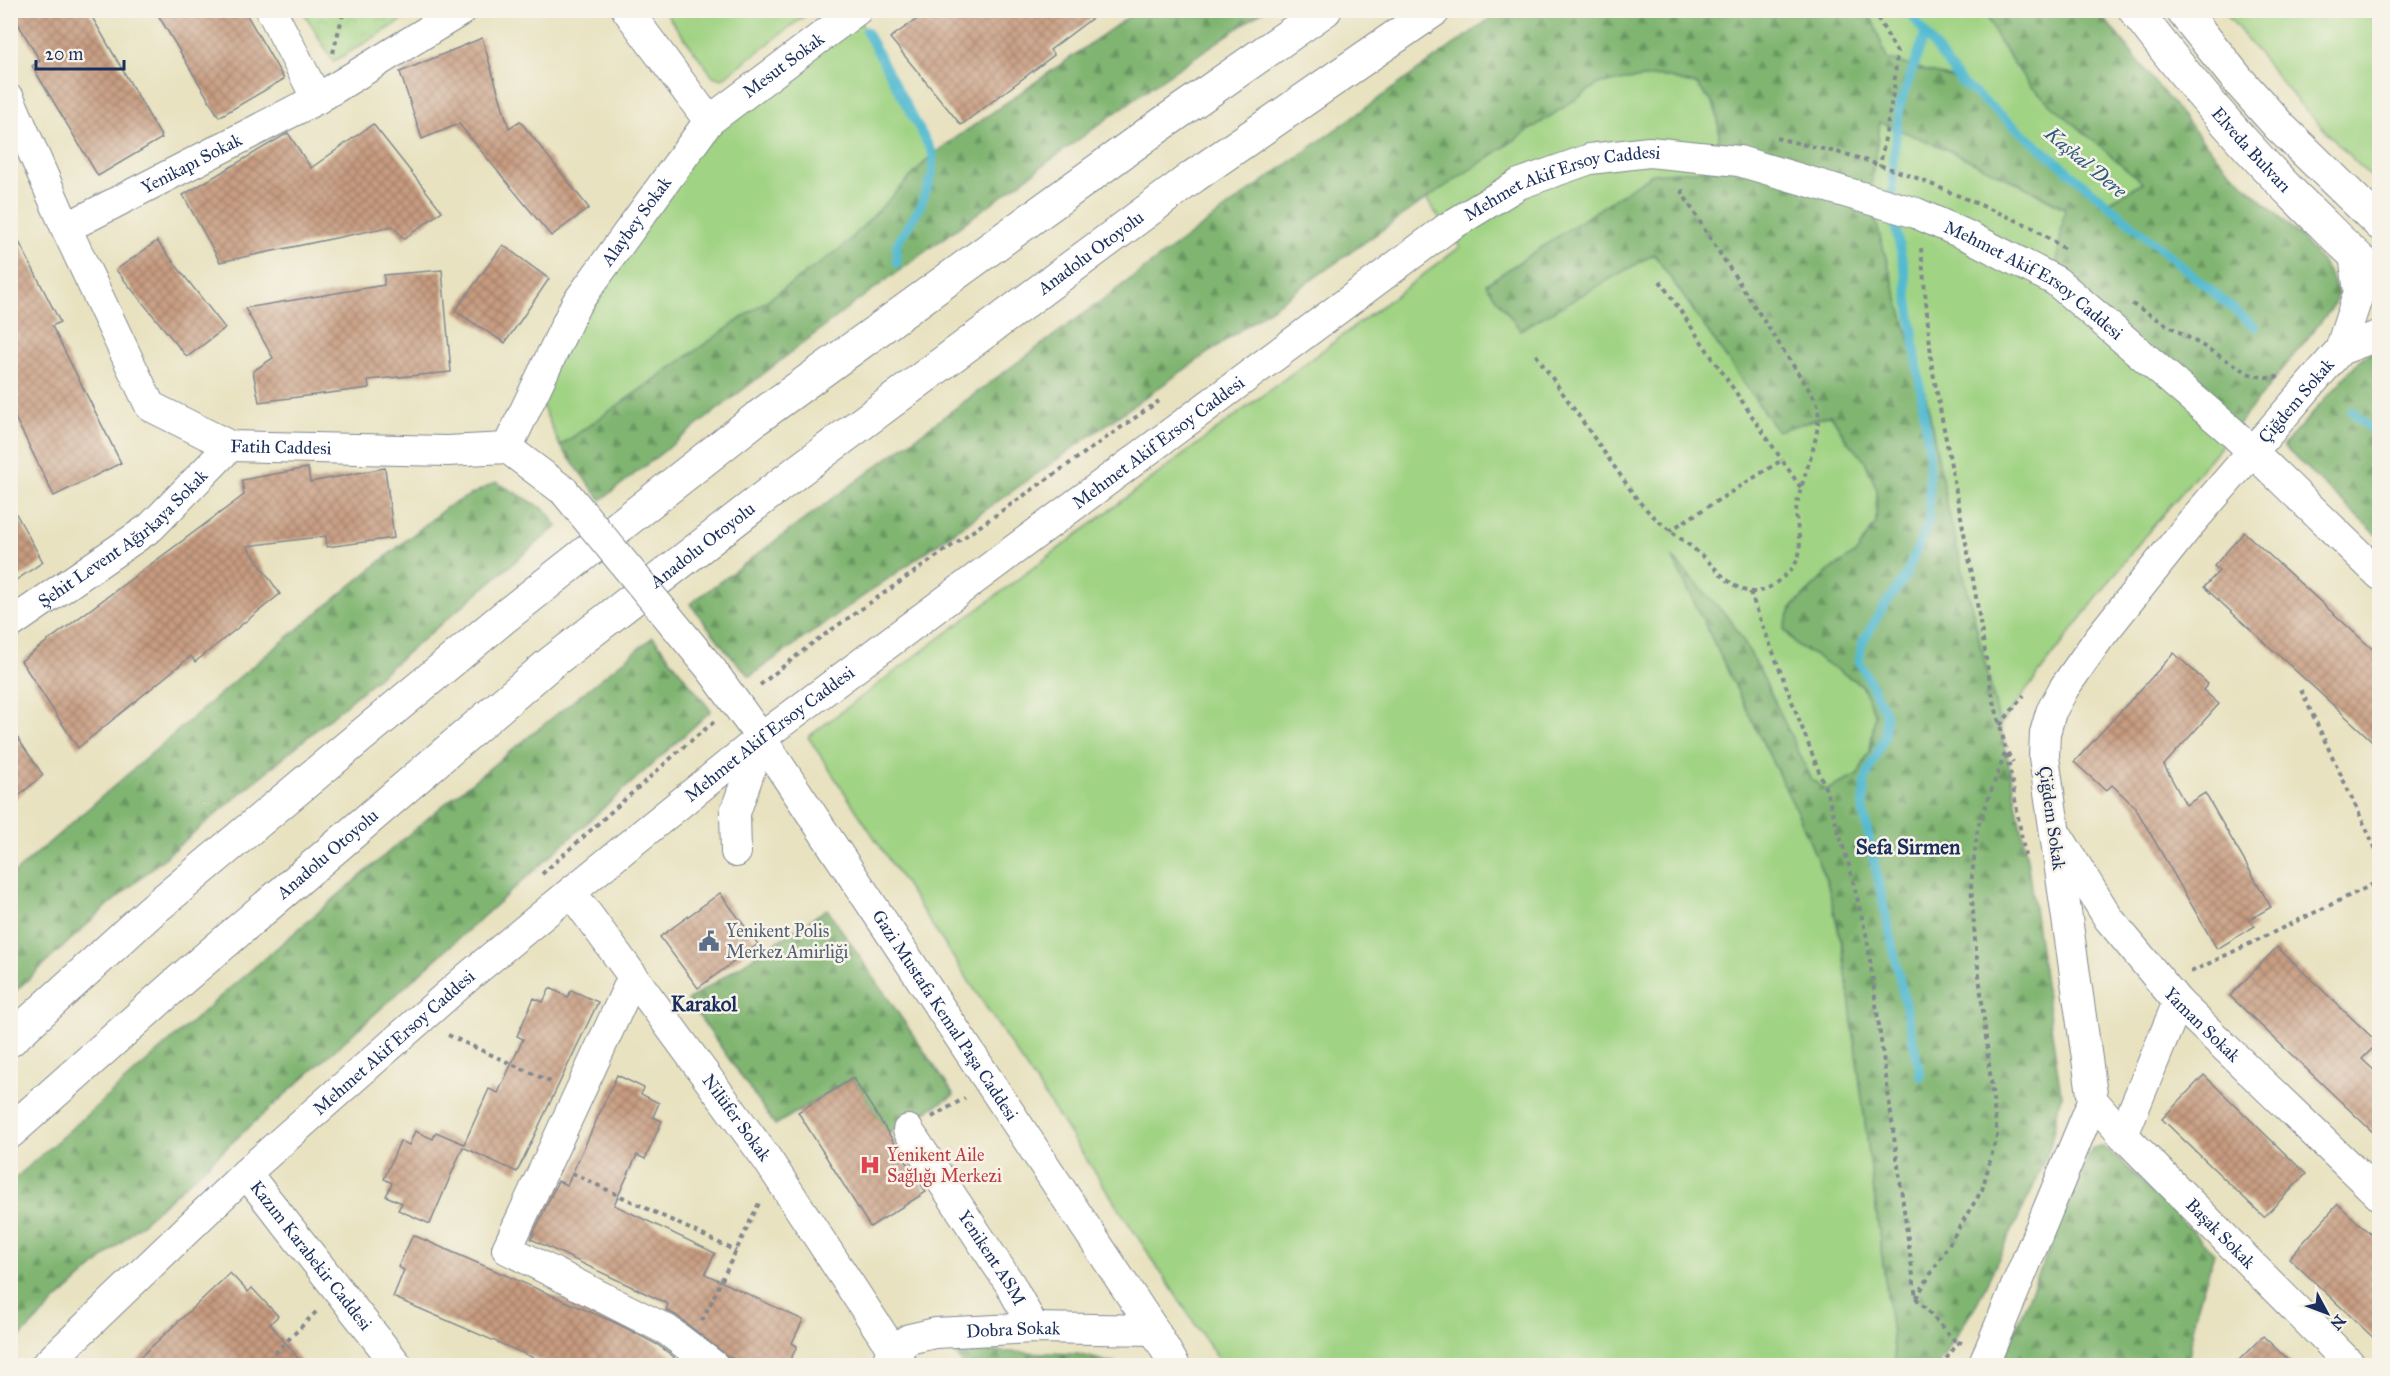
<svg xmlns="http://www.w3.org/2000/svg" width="2390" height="1376" font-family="'IM FELL Great Primer',serif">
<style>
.green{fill:#a0d383;stroke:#5e8170;stroke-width:1.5}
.forest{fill:url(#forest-firs);stroke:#4e7268;stroke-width:1.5}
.park{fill:url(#park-crowns);stroke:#5e8170;stroke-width:1.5}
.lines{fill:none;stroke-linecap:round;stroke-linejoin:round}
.stream{stroke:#53bad0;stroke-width:9}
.building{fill:url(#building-cross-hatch)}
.minor-casing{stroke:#82888f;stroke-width:32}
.major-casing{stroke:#82888f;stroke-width:35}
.highway-casing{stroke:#82888f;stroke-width:35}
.path{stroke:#82888f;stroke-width:4;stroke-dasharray:4.5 4.5;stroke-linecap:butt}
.minor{stroke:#fff;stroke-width:30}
.major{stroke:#fff;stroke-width:33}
.highway{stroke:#fff;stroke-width:33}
.minor-bridge-casing{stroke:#82888f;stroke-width:32;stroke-linecap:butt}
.minor-bridge{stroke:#fff;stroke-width:30}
.labels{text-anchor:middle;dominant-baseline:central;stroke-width:5;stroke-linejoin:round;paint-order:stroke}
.street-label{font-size:18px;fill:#1b2f5e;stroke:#f7f3e8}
.service-label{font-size:18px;fill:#4e5e75;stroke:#f7f3e8;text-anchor:start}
.health-label{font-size:18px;fill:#be3a42;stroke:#f7f3e8;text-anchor:start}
.water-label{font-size:20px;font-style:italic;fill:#2c5980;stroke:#f7f3e8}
.quarter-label{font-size:21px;font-weight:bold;fill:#1b2f5e;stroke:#f7f3e8}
</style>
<defs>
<pattern id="forest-firs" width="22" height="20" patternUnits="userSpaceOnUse" patternTransform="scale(1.5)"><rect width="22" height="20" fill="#80b571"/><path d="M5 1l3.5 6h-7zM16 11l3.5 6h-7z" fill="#689460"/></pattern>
<pattern id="park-crowns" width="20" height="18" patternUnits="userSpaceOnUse" patternTransform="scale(1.5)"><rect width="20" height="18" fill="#a0d383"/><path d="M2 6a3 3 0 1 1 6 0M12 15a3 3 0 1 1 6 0" fill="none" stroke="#89b574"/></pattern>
<pattern id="building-cross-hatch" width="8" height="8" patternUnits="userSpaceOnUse" patternTransform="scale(1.5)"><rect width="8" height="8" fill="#c79b7f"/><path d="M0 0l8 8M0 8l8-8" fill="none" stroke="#a17f6b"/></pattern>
</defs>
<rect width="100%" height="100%" fill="#f7f3e8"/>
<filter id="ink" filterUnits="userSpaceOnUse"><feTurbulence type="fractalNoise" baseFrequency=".0167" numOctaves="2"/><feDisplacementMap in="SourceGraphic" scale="12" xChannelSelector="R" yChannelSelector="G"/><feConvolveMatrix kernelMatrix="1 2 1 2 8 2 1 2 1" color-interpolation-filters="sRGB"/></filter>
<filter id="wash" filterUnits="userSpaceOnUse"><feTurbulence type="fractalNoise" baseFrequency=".008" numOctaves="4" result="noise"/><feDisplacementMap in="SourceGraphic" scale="24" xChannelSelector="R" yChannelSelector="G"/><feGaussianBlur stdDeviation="1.35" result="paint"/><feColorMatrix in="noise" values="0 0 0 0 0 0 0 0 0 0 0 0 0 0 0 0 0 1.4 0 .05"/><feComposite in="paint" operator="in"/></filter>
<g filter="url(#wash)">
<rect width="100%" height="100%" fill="#e8e2c0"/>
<g class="green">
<polygon points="664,11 811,11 722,79 713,76"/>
<polygon points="1863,11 1985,11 1999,42 2031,87 2144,183 2107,203 1960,81 1887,59 1873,21"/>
<polygon points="2224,11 2379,11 2379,186 2298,102"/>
<polygon points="854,13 866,31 933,154 843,247 560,446 535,389 709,121"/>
<path d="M1661,76c10,3 28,4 37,10 27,19 21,55 19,83l-197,160 134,-75 123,176 54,-15 17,27 17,19 12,29 -1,33 -20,30 -27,18 -38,37 -7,21 13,16 65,40 13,30 -5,36 -13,25 -31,14 -14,-10 -56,-117 -25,-42 -58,-62 126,257 29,69 15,65 53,415h-674l-414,-628 652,-490 -34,-48 174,-116z"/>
<path d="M1880,122c64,25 125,53 185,87l-7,44 -1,29 175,150 -97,116 -135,177 -52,-215 -21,-109 -58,-203z"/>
</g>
<g class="forest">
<polygon points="1137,11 1263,11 1152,86 852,305 601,500 560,446 843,247 933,154"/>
<path d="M1501,11h362l10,10 14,38 73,22 147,122 36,-20 -112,-96 -32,-45 -14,-31h113c41,50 80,103 124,151 34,37 102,85 116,132l-7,15 -99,123 -176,-151 2,-28 7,-45 -41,-22 -80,-38 -64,-26 -11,76 58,203 21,109 58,240 21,109 34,236 -11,51 -19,46 -54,111 -39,62h-42l-53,-415 -15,-65 -29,-69 -127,-259 59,64 25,42 56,117 14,10 31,-14 13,-25 5,-36 -13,-30 -65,-40 -13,-16 7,-20 38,-38 27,-18 20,-30 1,-33 -12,-29 -17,-19 -17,-27 -54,16 -123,-177 -134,76 -34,-46 166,-110 65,-5 2,-39 -3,-23 -19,-22 -36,-9 -61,7 -174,116 -676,477 -21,-22 -39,-50 568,-419z"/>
<polygon points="2379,349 2379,537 2283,446 2363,357"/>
<polygon points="496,482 546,510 557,526 105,908 11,995 11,876 237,679 447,507"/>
<polygon points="653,637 711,711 56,1301 11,1346 11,1182 230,988 441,807"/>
<polygon points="827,909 954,1095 888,1134 853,1078 775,1125 688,1000"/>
<polygon points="2104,1147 2118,1158 2214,1253 2195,1315 2188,1365 2000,1366 2085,1163 2093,1148"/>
<polygon points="953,1350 1077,1354 1120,1365 963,1365"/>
</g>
<polygon class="park" points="303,11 418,11 333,62"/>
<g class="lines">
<g class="stream">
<polyline points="1908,10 1960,81 2255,327"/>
<polyline points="866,31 933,154 932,176 919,209 897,243 897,263"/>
<polyline points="2352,411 2380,439"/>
<polyline points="1921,1077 1863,810 1865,780 1885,736 1886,714 1859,661 1862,643 1882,609 1904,579 1929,521 1929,452 1905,272 1892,212 1893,162 1900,105 1925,34"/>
</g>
</g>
<g id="blocks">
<g class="building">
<polygon points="10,10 88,10 162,138 98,176 32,66 40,61"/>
<polygon points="155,10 244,10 284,79 219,117"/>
<polygon points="930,10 1103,10 1050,50 1054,55 961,125 890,38"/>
<polygon points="482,38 509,128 520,121 589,208 551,236 459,124 422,139 400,72"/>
<polygon points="373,124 442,211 404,239 393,226 220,262 183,195 288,133 311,168"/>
<polygon points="10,224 60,322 52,326 121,463 54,496 10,407"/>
<polygon points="157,241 225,328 187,357 116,270"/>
<polygon points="503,245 549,279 505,343 455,311"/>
<polygon points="442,270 451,372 368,380 369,388 259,402 253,371 273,358 245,308 384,285 384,275"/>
<polygon points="308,468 310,482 385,468 394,538 327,547 326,536 247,546 280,594 195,662 191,656 78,748 21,661 244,495 242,480"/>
<polygon points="10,503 43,562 10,584"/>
<polygon points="2244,532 2379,655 2379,747 2204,587 2219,571 2214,566"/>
<polygon points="2174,653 2208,684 2203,690 2219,704 2164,765 2186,805 2205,793 2271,907 2249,920 2255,926 2217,949 2135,807 2112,785 2106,791 2074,762"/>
<polygon points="10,727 43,775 10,803"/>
<polygon points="720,893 758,944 698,988 660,937"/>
<polygon points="2277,947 2378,1043 2362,1059 2379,1075 2379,1138 2230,996"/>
<polygon points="550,988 568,997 571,990 598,1002 517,1172 463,1147 430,1224 398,1210 402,1203 386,1196 392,1183 384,1179 400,1141 409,1145 415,1131 433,1139 436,1132 464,1144 489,1089 498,1093 523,1039 517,1036 534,998 543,1002"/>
<polygon points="617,1075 644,1088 641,1094 659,1103 653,1117 662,1121 645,1159 637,1155 614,1205 715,1253 705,1274 803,1320 792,1343 797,1346 788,1365 748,1365 727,1356 677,1316 666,1310 668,1304 531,1239 558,1181 567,1185"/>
<polygon points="2204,1075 2306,1174 2264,1217 2162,1119"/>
<polygon points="853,1078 926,1192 870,1227 798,1112"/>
<polygon points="2338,1204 2379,1242 2379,1343 2289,1258"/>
<polygon points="413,1235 618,1324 658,1345 674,1357 671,1365 550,1365 393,1297 404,1270 398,1267"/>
<polygon points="230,1273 248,1292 252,1288 278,1316 270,1324 304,1365 132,1365"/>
<polygon points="2263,1336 2293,1365 2234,1365"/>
</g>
</g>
</g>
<g filter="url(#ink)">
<use href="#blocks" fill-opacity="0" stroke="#82888f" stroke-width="1.5"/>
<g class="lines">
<g class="minor-casing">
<g id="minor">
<polyline points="271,10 317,99"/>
<path id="s1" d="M10,100l56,128 84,178 80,40 217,5 60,-3 57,43"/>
<path id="s2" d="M709,121l148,-111"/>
<path id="s3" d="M66,228l251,-129 145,-89"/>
<polyline points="2340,350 2380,335"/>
<path id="s4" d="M507,448l69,-144 133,-183 -82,-111"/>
<path id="s5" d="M10,624l141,-97 79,-81"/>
<path id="s6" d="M711,669l50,69 393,592 21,36"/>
<path id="s7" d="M2059,838l50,81 69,83 202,194"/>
<polyline points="736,852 735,813 761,738"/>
<path id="s8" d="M571,892l196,267 136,207"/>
<polyline points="633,977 507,1249 667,1330 714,1366"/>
<path id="s9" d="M2093,1101l30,34 229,231"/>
<path id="s10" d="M908,1130l102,154 24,44"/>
<polyline points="2123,1135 2178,1002"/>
<path id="s11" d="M246,1173l152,193"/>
<path id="s12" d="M45,1366l201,-193 223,-197 102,-84 190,-154 686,-510 72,-44 71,-25 59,-7 90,9 177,52 52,23 88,45 176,151 148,143"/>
<path id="s13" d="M885,1366l7,-14 17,-13 26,-6 99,-5 120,2"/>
<path id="s14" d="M1983,1366l110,-265 -49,-344 1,-24 6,-21 13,-24 35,-50 91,-114 150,-174 19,-58 -5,-38"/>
</g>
</g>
<g class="major-casing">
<g id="major">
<path id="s15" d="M2135,10c58,77 119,148 188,214 18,18 36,36 57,53"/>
<polyline points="2182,10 2238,80 2280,127 2380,224"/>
</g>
</g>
<g class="highway-casing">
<g id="highway">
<polyline points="10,1040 150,912 307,781 503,618 757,418 1152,131 1325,10"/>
<path id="s16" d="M10,1132l173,-154 364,-312 251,-195 396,-295 240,-166"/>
</g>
</g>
<g class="path">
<polyline points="1873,10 1897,52 1894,88 1880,166"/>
<polyline points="2098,10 2103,17"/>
<polyline points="333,53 344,10"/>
<polyline points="1776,138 1849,155 1912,176 2032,227 2066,250"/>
<polyline points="1921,248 1932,367 1973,579 1991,689 2006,750 2013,762"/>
<polyline points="1660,281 1782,460"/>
<polyline points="2132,304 2250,374 2265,378 2279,377"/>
<path d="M1536,355l101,144c18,22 40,36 62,54 23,19 44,57 78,29 9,-7 17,-13 21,-24 6,-16 -5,-37 -1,-54 6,-30 27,-72 20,-102l-111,-170 -23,-38 -2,-8"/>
<polyline points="1669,531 1782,460 1801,488"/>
<polyline points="1750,592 1826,790 1850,869 1867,938 1916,1298 1954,1340 1962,1343"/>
<polyline points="760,685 814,642 1159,401"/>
<polyline points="2301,690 2380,858"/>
<polyline points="2000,725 2024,695"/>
<polyline points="2007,754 2025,856"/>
<polyline points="542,874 681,749 714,722"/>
<polyline points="2191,972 2380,881"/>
<polyline points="448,1035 553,1083"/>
<polyline points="932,1117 965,1098"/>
<polyline points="572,1173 736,1251"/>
<polyline points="1916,1298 1982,1190 1997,1135 1975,940 1971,884 1978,826 2006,751"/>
<polyline points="702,1321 760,1201"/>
<polyline points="262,1366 317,1311"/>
<polyline points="1941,1366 1960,1340"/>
</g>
<use href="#minor" class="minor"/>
<use href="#major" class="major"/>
<use href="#highway" class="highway"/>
<g class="minor-bridge-casing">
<polyline id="minor-bridge" points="564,491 711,669"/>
</g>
<use href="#minor-bridge" class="minor-bridge"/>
</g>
</g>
<defs>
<g id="civic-bare" transform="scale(1.62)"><path d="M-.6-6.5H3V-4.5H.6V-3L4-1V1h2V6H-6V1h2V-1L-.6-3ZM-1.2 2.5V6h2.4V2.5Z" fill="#5c6f8a" stroke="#f7f3e8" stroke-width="2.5" paint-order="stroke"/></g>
<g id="hospital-bare" transform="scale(1.62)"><path d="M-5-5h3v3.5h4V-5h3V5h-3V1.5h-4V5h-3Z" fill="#e0444e" stroke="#f7f3e8" stroke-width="2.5" paint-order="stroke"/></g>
</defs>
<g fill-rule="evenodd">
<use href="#civic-bare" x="709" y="941"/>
<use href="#hospital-bare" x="870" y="1165"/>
</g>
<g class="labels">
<g class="street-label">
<text stroke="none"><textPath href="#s2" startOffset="93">Mesut Sokak</textPath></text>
<text stroke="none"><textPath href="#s15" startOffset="182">Elveda Bulvarı</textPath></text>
<text stroke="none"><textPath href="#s3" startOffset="141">Yenikapı Sokak</textPath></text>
<text stroke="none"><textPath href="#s12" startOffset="1934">Mehmet Akif Ersoy Caddesi</textPath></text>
<text stroke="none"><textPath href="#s4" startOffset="262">Alaybey Sokak</textPath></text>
<text stroke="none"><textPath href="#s16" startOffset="1394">Anadolu Otoyolu</textPath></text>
<text stroke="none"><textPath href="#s12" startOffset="2438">Mehmet Akif Ersoy Caddesi</textPath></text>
<text stroke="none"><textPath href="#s14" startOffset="1077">Çiğdem Sokak</textPath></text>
<text stroke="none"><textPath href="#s12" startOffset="1448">Mehmet Akif Ersoy Caddesi</textPath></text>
<text stroke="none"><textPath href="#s1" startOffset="477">Fatih Caddesi</textPath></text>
<text stroke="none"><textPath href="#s5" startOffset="142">Şehit Levent Ağırkaya Sokak</textPath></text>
<text stroke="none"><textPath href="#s16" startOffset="908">Anadolu Otoyolu</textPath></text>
<text stroke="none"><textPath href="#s12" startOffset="962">Mehmet Akif Ersoy Caddesi</textPath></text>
<text transform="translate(2052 818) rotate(82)">Çiğdem Sokak</text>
<text stroke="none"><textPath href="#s16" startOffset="422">Anadolu Otoyolu</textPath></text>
<text stroke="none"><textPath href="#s6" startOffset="418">Gazi Mustafa Kemal Paşa Caddesi</textPath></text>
<text stroke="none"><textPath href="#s7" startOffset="236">Yaman Sokak</textPath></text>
<text stroke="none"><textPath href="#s12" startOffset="476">Mehmet Akif Ersoy Caddesi</textPath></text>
<text stroke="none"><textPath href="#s8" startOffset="280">Nilüfer Sokak</textPath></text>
<text stroke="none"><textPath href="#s9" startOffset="184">Başak Sokak</textPath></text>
<text stroke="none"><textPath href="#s11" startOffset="105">Kazım Karabekir Caddesi</textPath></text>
<text stroke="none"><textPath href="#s10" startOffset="153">Yenikent ASM</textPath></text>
<text stroke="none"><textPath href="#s13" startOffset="142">Dobra Sokak</textPath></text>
</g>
<g class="service-label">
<text x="726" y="931">Yenikent Polis<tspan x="726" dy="21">Merkez Amirliği</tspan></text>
</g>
<g class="health-label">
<text x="887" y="1155">Yenikent Aile<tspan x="887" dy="21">Sağlığı Merkezi</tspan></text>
</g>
<g class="water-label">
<text transform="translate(2086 162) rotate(40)">Kaşkal Dere</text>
</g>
<g class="quarter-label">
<text x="1908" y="847">Sefa Sirmen</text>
<text x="704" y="1004">Karakol</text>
</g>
</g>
<rect width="2390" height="1376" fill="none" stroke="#f7f3e8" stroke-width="36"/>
<g transform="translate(2327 1313) rotate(131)" stroke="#f7f3e8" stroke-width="4.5" paint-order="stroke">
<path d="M0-4.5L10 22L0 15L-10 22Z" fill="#1b2f5e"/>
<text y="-9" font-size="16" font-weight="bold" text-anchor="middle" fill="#1b2f5e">N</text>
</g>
<path d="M36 60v9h88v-9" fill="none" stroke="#1b2f5e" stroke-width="3"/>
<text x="45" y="60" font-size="18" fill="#1b2f5e" stroke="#f7f3e8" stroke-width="4.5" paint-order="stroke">20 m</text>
</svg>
